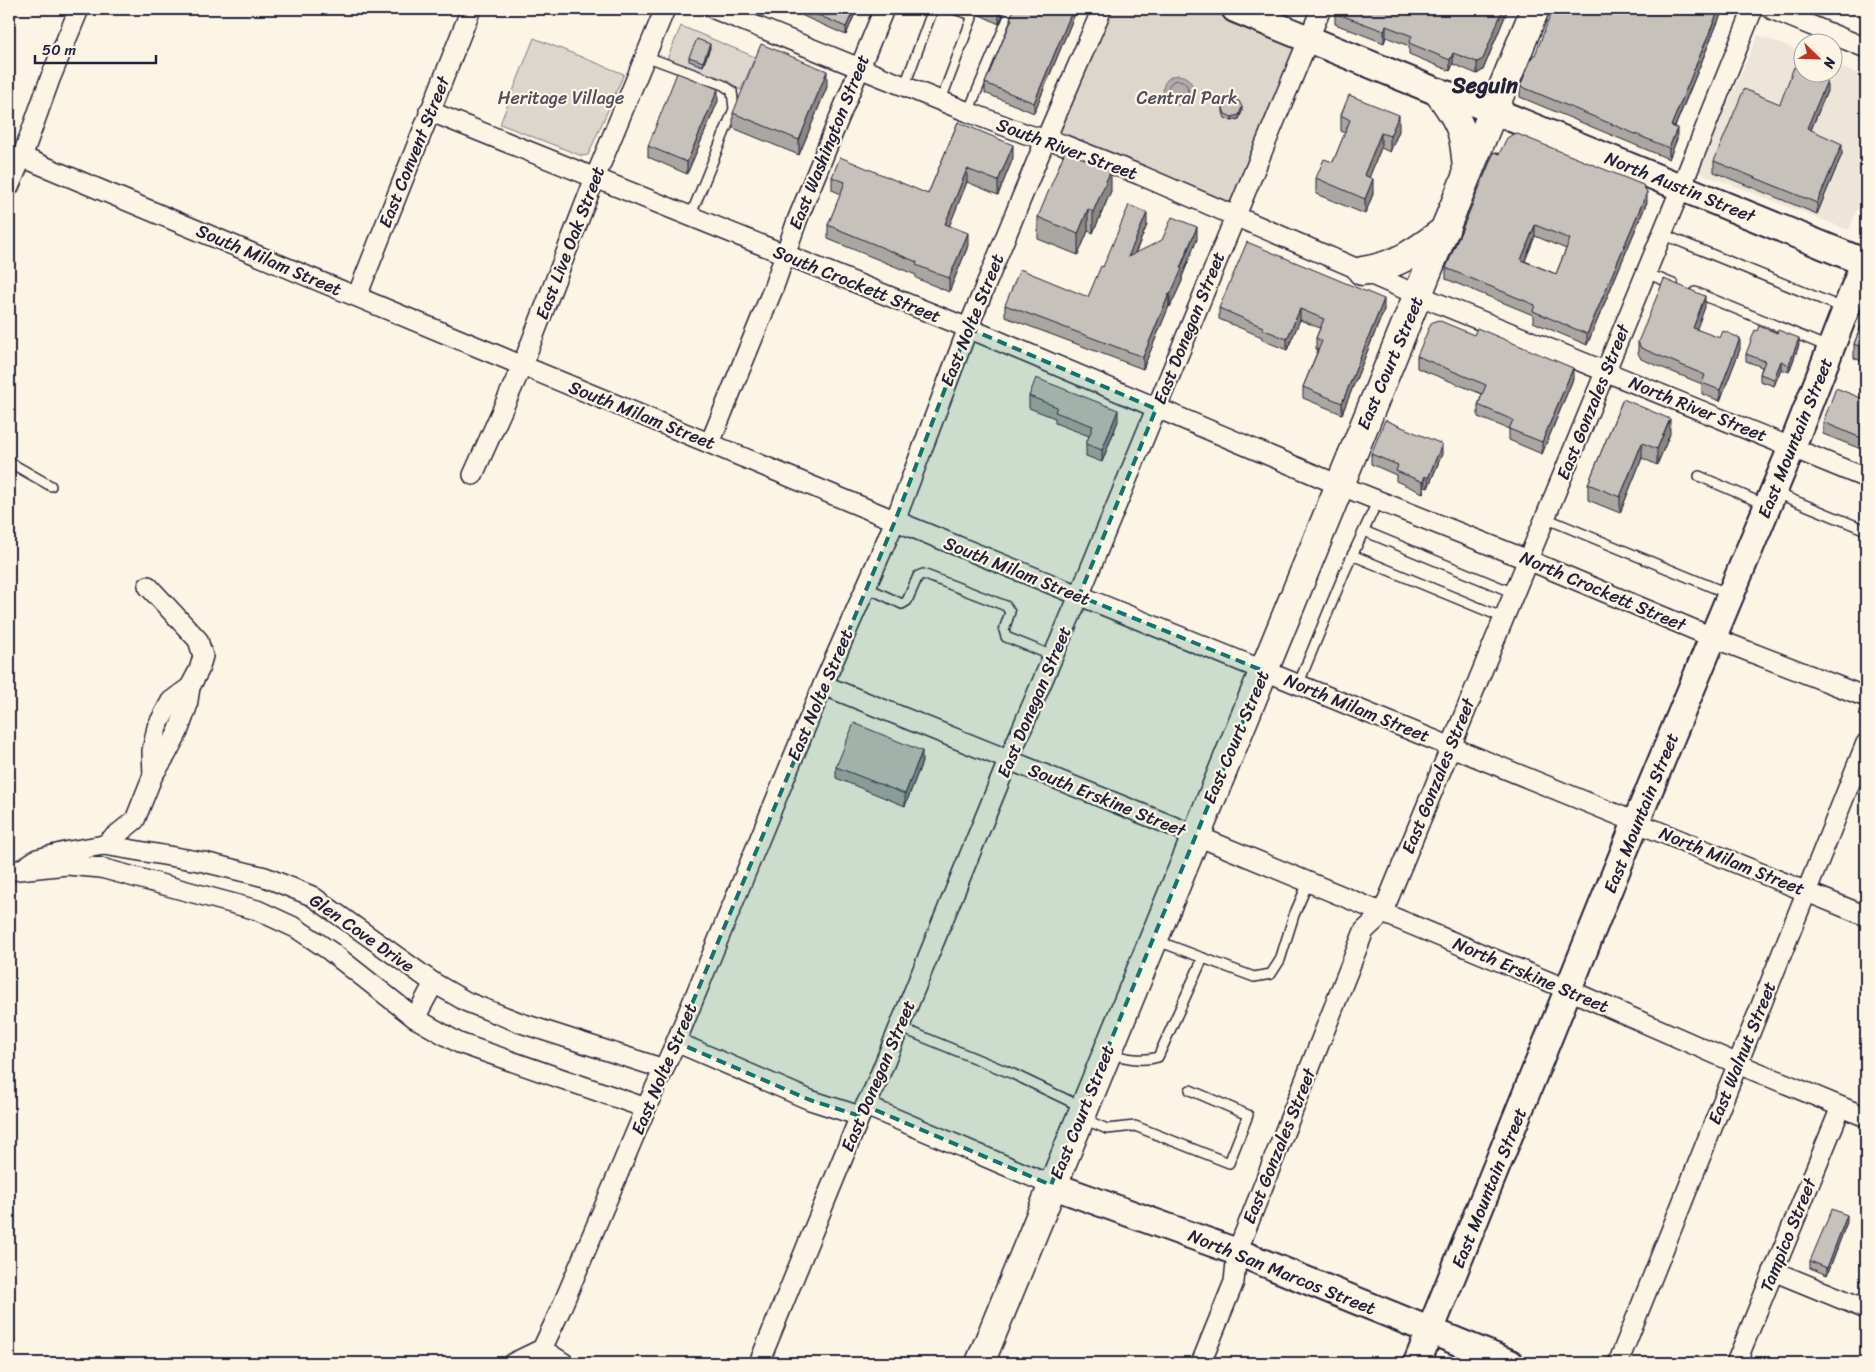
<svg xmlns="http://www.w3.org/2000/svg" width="1875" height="1372" font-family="Sriracha,sans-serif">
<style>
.built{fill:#ece5d8}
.green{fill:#dcd6cc;stroke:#7f7c84}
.water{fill:#b2adab;stroke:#78757e}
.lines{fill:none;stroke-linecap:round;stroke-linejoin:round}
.shore{stroke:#5c5a68;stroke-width:1}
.lane-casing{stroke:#22223b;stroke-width:12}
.street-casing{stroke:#22223b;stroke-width:22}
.secondary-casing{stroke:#22223b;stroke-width:30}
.primary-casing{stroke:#22223b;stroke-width:31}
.lane{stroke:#fcf5e5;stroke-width:9}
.street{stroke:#fcf5e5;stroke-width:19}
.secondary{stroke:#fcf5e5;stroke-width:26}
.primary{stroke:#fcf5e5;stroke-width:28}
.wall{fill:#aaa6a1;stroke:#22223b;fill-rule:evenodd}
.shaded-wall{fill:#8b8783;stroke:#22223b}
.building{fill:#c6c1bb;stroke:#22223b;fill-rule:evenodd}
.marked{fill:#0f766e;fill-opacity:0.2;stroke:#0f766e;stroke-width:4;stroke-dasharray:10 6;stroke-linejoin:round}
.labels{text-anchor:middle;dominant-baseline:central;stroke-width:4.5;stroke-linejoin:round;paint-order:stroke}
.park-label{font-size:18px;fill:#504f5f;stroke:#fcf5e5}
.street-label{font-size:18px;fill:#22223b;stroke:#fcf5e5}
.district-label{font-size:22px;font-weight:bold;fill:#22223b;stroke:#fcf5e5}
</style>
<rect width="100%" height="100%" fill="#fcf5e5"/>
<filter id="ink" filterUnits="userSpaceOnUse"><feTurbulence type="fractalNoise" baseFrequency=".02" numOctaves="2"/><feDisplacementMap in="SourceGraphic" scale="10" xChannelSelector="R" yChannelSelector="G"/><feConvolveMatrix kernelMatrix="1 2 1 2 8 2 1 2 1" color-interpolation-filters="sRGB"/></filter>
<g filter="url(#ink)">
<polygon class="built" points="1758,35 1802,52 1802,72 1832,72 1833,64 1866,77 1866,187 1849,230 1698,172"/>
<g class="green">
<polygon points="1102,9 1235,9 1307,40 1235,216 1045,141"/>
<polygon points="681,26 755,57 741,90 667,59"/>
<polygon points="534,38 624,74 588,155 582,156 500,124"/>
</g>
<circle class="water" cx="1178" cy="90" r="15"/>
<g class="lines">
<circle class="shore" cx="1178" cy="90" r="10"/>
<g class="lane-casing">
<g id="lane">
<polyline points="645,56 723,85 732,91 734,109 690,217"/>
<polyline points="905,85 933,9"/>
<polyline points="941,100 972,18 969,14 954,9"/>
<polyline points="968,112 1012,9"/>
<polyline points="1662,234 1843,308"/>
<polyline points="1646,273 1673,284"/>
<polyline points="1695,292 1828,347"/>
<polyline points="9,462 51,486"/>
<polyline points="1699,476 1766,505"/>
<polyline points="1776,493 1866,530"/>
<polyline points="1545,518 1729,594"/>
<polyline points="1364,531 1514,593"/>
<polyline points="1352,555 1504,618"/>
<polyline points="866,587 902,604 907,601 918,576 923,574 1006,606 1010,612 1004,630 1006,637 1053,656"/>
<polyline points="1298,685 1345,571 1378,500"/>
<polyline points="1155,940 1254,977 1271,974 1280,960 1294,915 1308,883"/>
<polyline points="899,1027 1013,1074 1082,1107"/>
<path d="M1110,1054c16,4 32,8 48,3l45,-99"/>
<polyline points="1084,1119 1107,1129 1135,1126 1229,1163 1248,1115 1190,1090"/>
</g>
</g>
<g class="street-casing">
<g id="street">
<polyline points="714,9 968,112 1026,134 1062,144 1140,175 1418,295 1866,478"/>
<polyline points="1771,9 1866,48"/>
<polyline points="429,111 968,328 1339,485 1528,560 1714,638 1866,697"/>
<path d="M22,157c293,122 586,246 879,366 321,132 645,260 965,393"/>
<polyline points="9,187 22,157 50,79 79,9"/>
<polyline points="357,296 471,9"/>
<polyline points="710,443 773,289 798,218 884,9"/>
<polyline points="473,475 522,366 595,178 665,9"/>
<polyline points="823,685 1195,835 1569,990 1738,1064 1866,1117"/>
<polyline points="153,775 152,751 157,727 171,701 190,687"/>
<polyline points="104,845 135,820 153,775 166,755 178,732 187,707 190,687 199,670 203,656 198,640 148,586"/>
<polyline points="22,869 37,859 69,851 104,845 204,862 265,877 312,896 434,983 467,1002 521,1023 664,1069"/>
<polyline points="9,871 67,865 101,868 257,910 296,928 330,951 415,1018 459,1043 646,1108"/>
<polyline points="415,1018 434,983"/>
<polyline points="676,1042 810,1100 860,1116"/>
<polyline points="866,1106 1051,1185"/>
<polyline points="1773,1271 1866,1309"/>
<polyline points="542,1349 564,1363"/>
<polyline points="513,1363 542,1349 560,1311 646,1108 676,1042 823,685 895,521 968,328 1045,141 1102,9"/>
<polyline points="759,1363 860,1116 874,1089 1008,761 1079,596 1321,9"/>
<polyline points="1201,1363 1234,1282 1237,1252 1364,931 1382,914 1681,188 1753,9"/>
<polyline points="1618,1363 1866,743"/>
<polyline points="1736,1363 1841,1107"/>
</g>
</g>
<g class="secondary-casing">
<g id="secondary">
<polyline points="1235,9 1438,92 1467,100 1866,263"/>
<polyline points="1051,1185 1237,1252 1510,1363"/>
<polyline points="1417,1363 1636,822 1792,447 1866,258"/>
</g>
</g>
<g class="primary-casing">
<g id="primary">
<path d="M1438,92c24,31 27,42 29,81"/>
<path d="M1362,271c35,-5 55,-20 83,-41"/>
<polyline points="980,1363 1535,9"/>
</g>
</g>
<use href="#lane" class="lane"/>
<use href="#street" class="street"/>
<use href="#secondary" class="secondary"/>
<use href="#primary" class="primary"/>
</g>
<g class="wall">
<polygon points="803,9 856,9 856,11 846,35 803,16"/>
<polygon points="976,9 1006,9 999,24 976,13"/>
<polygon points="1014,9 1077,9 1034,113 985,93 985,83 1010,22 1010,19"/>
<polygon points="1337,9 1508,9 1483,70 1477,74 1453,64 1450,71 1409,54 1409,46 1386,37 1384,43 1335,24 1335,13"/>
<polygon points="1722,9 1722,12 1675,127 1677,139 1669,159 1520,97 1520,86 1535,55"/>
<polygon points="710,48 703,66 689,61 689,57"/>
<polygon points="827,87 799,155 733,128 733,113"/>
<polygon points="1827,91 1811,130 1842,154 1817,214 1714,172 1714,161 1780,104"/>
<polygon points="718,101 687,174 648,157 648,146"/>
<polygon points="1223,108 1242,111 1239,119 1232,121 1225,118 1223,112"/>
<polygon points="1341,115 1399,131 1390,152 1381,148 1369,177 1373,194 1365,214 1316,194 1316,178 1333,162 1345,133 1341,131"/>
<polygon points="958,122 1013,158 998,195 967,182 949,226 968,246 949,292 916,278 916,275 828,239 828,225 841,194 832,190 832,177 928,194"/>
<path d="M1494,152l153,50 -60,143 -54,-23v-7l-87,-36v-11zM1535,236l31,13 -10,25 -31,-13z"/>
<polygon points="1111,191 1093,233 1088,231 1078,255 1038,239 1038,217"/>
<polygon points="1147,225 1135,254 1197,239 1182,277 1182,281 1170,307 1169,306 1143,369 1005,317 1005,305 1088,297 1103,267"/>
<polygon points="1705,307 1696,329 1740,349 1720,401 1702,394 1702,384 1641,359 1638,353 1638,342"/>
<polygon points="1219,308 1384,310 1342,414 1303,398 1303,387 1318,350 1316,349 1316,338 1320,328 1300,320 1287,350 1262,340 1262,337 1219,319"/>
<polygon points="1866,313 1866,363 1854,358 1854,344"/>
<polygon points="1799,345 1789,372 1781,369 1774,386 1760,381 1760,374 1762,367 1746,361 1746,354"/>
<polygon points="1417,356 1573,379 1542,454 1509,440 1509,429 1478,417 1478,405 1482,394 1417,368"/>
<polygon points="1029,396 1118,421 1102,462 1086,456 1086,444 1089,436 1055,423 1055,418 1029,408"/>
<polygon points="1623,399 1670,434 1657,465 1642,458 1620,513 1588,500 1588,484"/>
<polygon points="1866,400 1866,451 1823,434 1823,422"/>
<polygon points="1371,454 1442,454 1428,488 1425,487 1423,493 1396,481 1396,475 1371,464"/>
<polygon points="922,762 905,806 836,778 836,767"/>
<polygon points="1847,1222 1827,1275 1810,1268 1810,1261"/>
</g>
<g class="shaded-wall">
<polygon points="854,9 856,9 856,11 846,35 846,27"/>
<polygon points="1001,9 1006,9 999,24 999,14"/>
<polygon points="1073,9 1077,9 1034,113 1034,103"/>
<polygon points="1503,9 1508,9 1483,70 1477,74 1477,62"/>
<polygon points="1719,9 1722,9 1722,12 1671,136 1671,126"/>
<polygon points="1386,26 1386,37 1384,43 1384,31"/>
<polygon points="710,44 710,48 703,66 703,62"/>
<polygon points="1453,53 1453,64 1450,71 1450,60"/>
<polygon points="827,71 827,87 799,155 799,140"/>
<polygon points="1827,81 1827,91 1807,139 1807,128"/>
<polygon points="718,89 718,101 687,174 687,162"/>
<polygon points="1242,107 1242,111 1239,119 1232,121 1232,117"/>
<polygon points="1399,115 1399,131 1390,152 1390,136"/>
<polygon points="1677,128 1677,139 1669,159 1669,148"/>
<polygon points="1381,133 1381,148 1364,191 1364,175"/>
<polygon points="1842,144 1842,154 1817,214 1817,203"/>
<polygon points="1013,145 1013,158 998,195 998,181"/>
<polygon points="967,169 967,182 945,237 945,224"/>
<polygon points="1111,170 1111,191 1093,233 1093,212"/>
<polygon points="1373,179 1373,194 1365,214 1365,199"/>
<polygon points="1647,192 1647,202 1587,345 1587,334"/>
<polygon points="1088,209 1088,231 1078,255 1078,234"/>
<polygon points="1147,213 1147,225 1128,269 1128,257"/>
<polygon points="1535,225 1535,236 1521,270 1521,260"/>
<polygon points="1197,227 1197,239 1182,277 1182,281 1170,307 1170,295"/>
<polygon points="968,233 968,246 949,292 949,278"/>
<polygon points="1169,294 1169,306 1143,369 1143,357"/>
<polygon points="1705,296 1705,307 1693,339 1693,328"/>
<polygon points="1384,299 1384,310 1342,414 1342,403"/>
<polygon points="1300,309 1300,320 1287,350 1287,339"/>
<polygon points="1740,338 1740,349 1720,401 1720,390"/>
<polygon points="1799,338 1799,345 1789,372 1789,365"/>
<polygon points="1781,361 1781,369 1774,386 1774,379"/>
<polygon points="1573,368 1573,379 1542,454 1542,442"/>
<polygon points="1118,410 1118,421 1102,462 1102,450"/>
<polygon points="1670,419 1670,434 1657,465 1657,449"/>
<polygon points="1642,443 1642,458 1620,513 1620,497"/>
<polygon points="1442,444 1442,454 1428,488 1428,478"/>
<polygon points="1425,476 1425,487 1423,493 1423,482"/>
<polygon points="922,751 922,762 905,806 905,794"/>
<polygon points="1847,1215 1847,1222 1827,1275 1827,1268"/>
</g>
<g class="building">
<polygon points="804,9 854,9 846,27"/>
<polygon points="988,9 1001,9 999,14"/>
<polygon points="1014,9 1073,9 1034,103 985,83 1012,19 1010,19"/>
<polygon points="1337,9 1503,9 1483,59 1477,62 1453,53 1450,60 1409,43 1412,36 1386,26 1384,31 1335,13"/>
<polygon points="1553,9 1719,9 1671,126 1677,128 1669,148 1520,86 1533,55 1535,55"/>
<polygon points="697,39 710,44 703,62 689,57"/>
<polygon points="761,44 827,71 799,140 733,113"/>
<polygon points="1794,67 1802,71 1802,72 1807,72 1827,81 1807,128 1842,144 1817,203 1714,161 1744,89 1780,104"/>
<polygon points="677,73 718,89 687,162 648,146"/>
<polygon points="1349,95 1399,115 1390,136 1381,133 1364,175 1373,179 1365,199 1316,178 1324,159 1333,162 1350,120 1341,115"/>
<polygon points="1232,99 1239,101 1242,107 1239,115 1232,117 1225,114 1223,108 1226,101"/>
<polygon points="958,122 1013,145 998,181 967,169 945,224 968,233 949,278 916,265 917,262 828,225 844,185 845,182 832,177 840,157 928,194"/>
<path d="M1515,133l128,52 4,7 -60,142 -54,-23 2,-6 -89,-37 48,-116 5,2 8,-16zM1535,225l35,14 -14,35 -35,-14z"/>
<polygon points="1065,151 1111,170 1093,212 1088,209 1078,234 1038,217"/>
<polygon points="1129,205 1147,213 1128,257 1162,240 1172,217 1197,227 1180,268 1182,269 1170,295 1169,294 1143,357 1005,305 1020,269 1088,297 1101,266 1103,267"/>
<polygon points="1247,242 1384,299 1342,403 1303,387 1322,341 1316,338 1324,319 1300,309 1287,339 1262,329 1263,327 1219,308"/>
<polygon points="1664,279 1705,296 1693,328 1720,338 1723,331 1740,338 1720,390 1702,383 1705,375 1641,348 1638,342"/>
<polygon points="1866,313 1866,349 1854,344"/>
<polygon points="1438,320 1474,335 1477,328 1573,368 1542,442 1509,429 1513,420 1478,405 1486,385 1417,356 1431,323"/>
<polygon points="1759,326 1777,333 1778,330 1799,338 1789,365 1781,361 1774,379 1760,374 1765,361 1746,354 1755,330 1757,331"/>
<polygon points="1036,378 1118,410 1102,450 1086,444 1093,426 1055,412 1057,407 1029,396"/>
<polygon points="1836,388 1866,400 1866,440 1823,422"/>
<polygon points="1623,399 1670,419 1657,449 1642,443 1620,497 1588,484"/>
<polygon points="1385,420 1442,444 1428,478 1425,476 1423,482 1396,471 1398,465 1371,454"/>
<polygon points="854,723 922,751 905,794 836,767"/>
<polygon points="1832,1209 1847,1215 1827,1268 1810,1261"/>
</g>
</g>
<path class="marked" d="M968,328l188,81 -77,187 185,75 -213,514 -185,-79 -6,10 -50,-16 -134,-58 219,-521z"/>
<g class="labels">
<g class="park-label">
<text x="561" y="98">Heritage Village</text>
<text x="1187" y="98">Central Park</text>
</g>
<g class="street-label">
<text transform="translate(829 142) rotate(-68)">East Washington Street</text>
<text transform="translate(1067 149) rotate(20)">South River Street</text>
<text transform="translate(414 152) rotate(-68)">East Convent Street</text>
<text transform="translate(1680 187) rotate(22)">North Austin Street</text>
<text transform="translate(570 243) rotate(-69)">East Live Oak Street</text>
<text transform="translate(269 260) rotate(23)">South Milam Street</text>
<text transform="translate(857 284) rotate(22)">South Crockett Street</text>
<text transform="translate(972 320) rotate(-68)">East Nolte Street</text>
<text transform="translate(1189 328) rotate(-68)">East Donegan Street</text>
<text transform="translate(1390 363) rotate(-67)">East Court Street</text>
<text transform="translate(1593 402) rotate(-68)">East Gonzales Street</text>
<text transform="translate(1698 409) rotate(22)">North River Street</text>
<text transform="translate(642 415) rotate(22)">South Milam Street</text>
<text transform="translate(1795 438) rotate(-68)">East Mountain Street</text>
<text transform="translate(1017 571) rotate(22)">South Milam Street</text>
<text transform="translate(1603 591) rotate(23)">North Crockett Street</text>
<text transform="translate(820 695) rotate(-67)">East Nolte Street</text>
<text transform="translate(1034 702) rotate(-67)">East Donegan Street</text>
<text transform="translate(1357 708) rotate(22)">North Milam Street</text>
<text transform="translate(1236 737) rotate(-67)">East Court Street</text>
<text transform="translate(1438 776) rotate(-68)">East Gonzales Street</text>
<text transform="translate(1107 800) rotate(22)">South Erskine Street</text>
<text transform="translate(1641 813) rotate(-68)">East Mountain Street</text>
<text transform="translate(1732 861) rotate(22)">North Milam Street</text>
<text transform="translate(362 933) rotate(35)">Glen Cove Drive</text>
<text transform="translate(1531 975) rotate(23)">North Erskine Street</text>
<text transform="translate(1742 1053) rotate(-68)">East Walnut Street</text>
<text transform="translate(664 1069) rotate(-67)">East Nolte Street</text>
<text transform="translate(878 1076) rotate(-67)">East Donegan Street</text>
<text transform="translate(1082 1112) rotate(-68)">East Court Street</text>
<text transform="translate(1279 1146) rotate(-68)">East Gonzales Street</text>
<text transform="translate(1489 1188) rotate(-68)">East Mountain Street</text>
<text transform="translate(1788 1235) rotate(-68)">Tampico Street</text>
<text transform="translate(1282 1272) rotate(22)">North San Marcos Street</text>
</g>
<g class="district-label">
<text x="1485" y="85">Seguin</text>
</g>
</g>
<rect width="1875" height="1372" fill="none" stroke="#fcf5e5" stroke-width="30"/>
<rect x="15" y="15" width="1845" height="1342" fill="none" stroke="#22223b" stroke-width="2" filter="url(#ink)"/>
<g transform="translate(1818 58) rotate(113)"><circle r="24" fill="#fcf5e5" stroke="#a5a1a1"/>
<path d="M0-4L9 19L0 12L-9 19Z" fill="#c8321e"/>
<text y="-8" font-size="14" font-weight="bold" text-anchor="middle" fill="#22223b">N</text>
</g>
<path d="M35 55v8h121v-8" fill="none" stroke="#22223b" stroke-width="2.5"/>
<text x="42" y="55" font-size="15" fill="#22223b" stroke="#fcf5e5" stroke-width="4" paint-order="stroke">50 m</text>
</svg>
